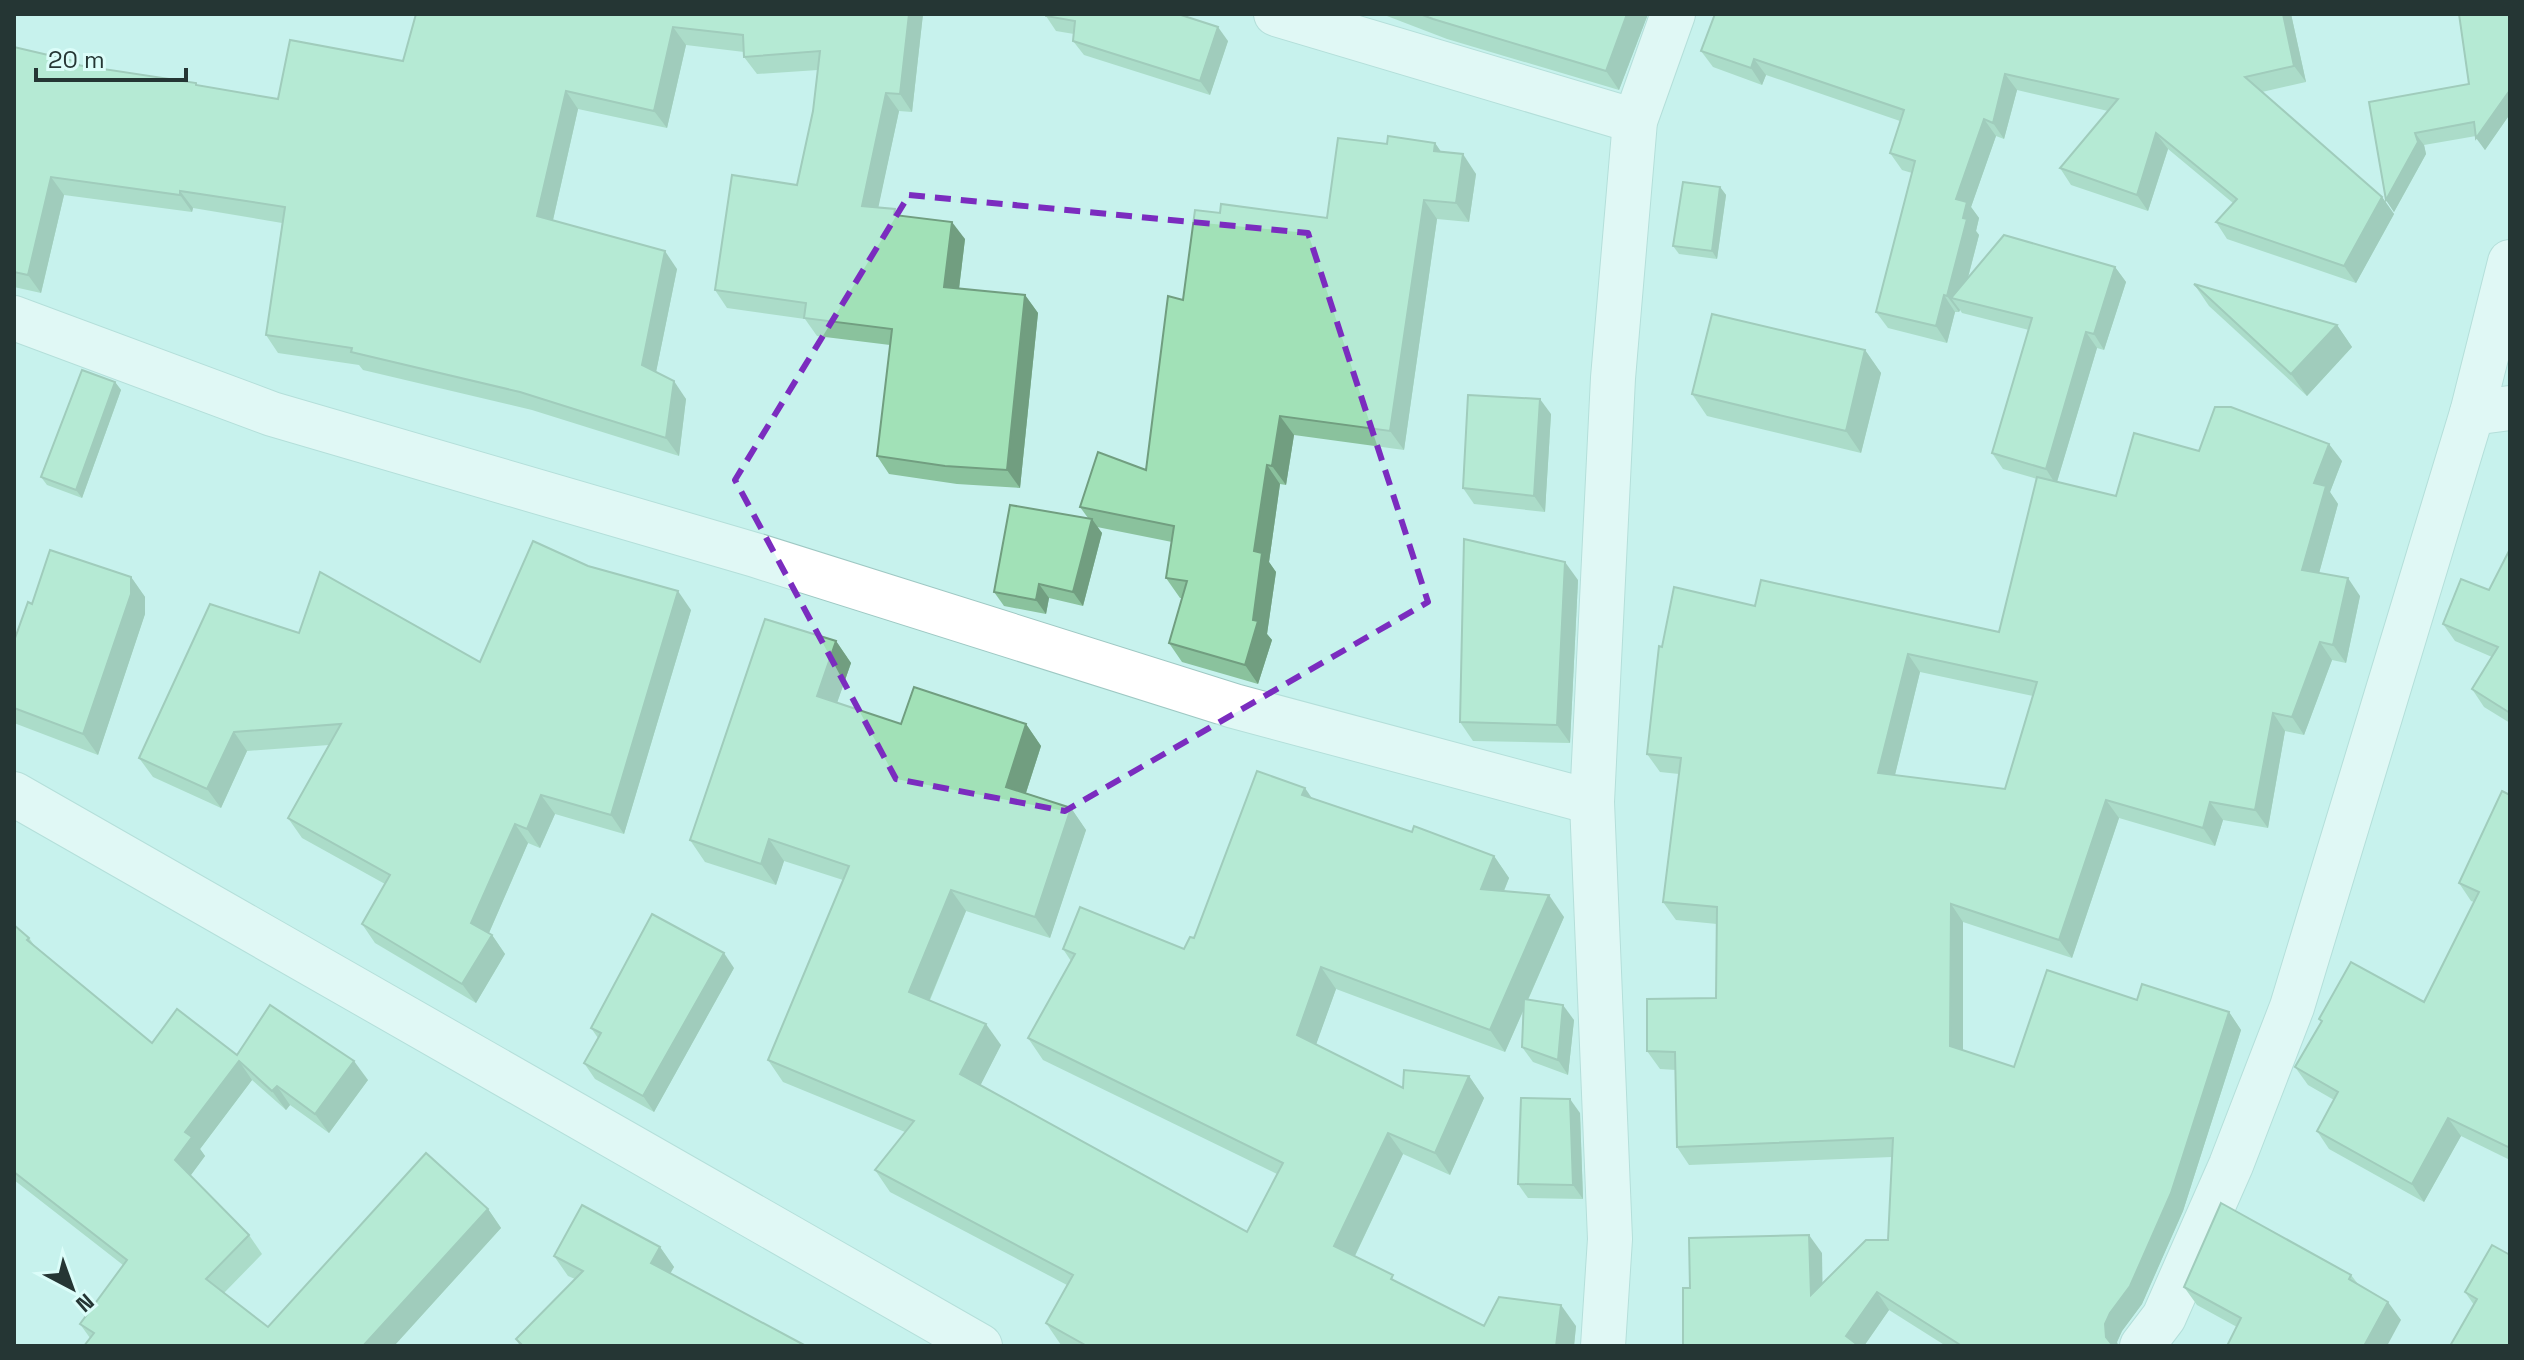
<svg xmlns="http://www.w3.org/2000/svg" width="2524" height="1360" font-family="'Space Grotesk',sans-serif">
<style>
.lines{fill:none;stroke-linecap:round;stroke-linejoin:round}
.minor-casing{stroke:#9ec8c3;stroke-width:46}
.minor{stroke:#fff;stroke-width:44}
.wall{fill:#8ac29d;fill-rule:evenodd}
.shaded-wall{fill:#719e80}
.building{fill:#a1e1b7;stroke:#719e80;stroke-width:2;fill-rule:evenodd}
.marked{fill:none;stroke:#7b2cbf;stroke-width:6;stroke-dasharray:16 10;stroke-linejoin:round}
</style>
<rect width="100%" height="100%" fill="#c7f2ed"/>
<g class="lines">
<g class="minor-casing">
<g id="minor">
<polyline points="1276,14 1635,121"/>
<polyline points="14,318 272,414 755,555 1234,706 1592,802"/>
<polyline points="2472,413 2510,262"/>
<polyline points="14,794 980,1346"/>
<polyline points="1603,1346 1610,1239 1592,802 1613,378 1635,121 1673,14"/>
<polyline points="2142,1346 2164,1317 2231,1165 2292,1007 2472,413 2510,408"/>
</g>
</g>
<use href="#minor" class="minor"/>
</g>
<g class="wall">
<polygon points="416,14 923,14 912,112 899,111 878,207 965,239 959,289 1025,295 1038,313 1020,488 957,484 889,474 877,456 890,345 817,336 805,319 727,308 715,290 797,185 813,111 818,70 757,74 744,57 744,52 686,45 667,128 578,109 553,220 677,269 656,372 686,399 679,456 532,410 363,370 359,365 278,353 266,335 282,223 193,208 192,212 64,195 41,293 14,287 14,47 78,62 81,66 196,83 198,86 278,99 403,61"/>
<polygon points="1386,14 1648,14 1619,90 1447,39 1387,16"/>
<path d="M2291,14l15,68 -44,10 120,105 12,17 -38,69 -129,-44 -11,-17 17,-19 -65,-54 -20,62 -77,-26 -11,-17 48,-57 -91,-21 -13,49 -8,-3 -25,71 8,11 -3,13 3,4 -11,43 147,-11 11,15 -22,68 -7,-2 -40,134 59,14 83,-45 143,10 -12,31 8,12 -19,69 41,23 -14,67 -14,-3 -28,75 -19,-4 -17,97 -45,-8 -8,26 -96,-28 -47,140 -109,-36v129l51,16 123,-67 92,12 12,18 -58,181 -41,93 -20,27 -5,11 1,4h-172l-57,-36 -25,36h-181l7,-58 132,-35v30l66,-43 4,-83 -203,8 -12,-18 -1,-77 -16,-1 -13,-18 69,-53 1,-74 -41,-4 -13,-18 16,-128 -19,-2 -13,-18 15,-107 93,-41 244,26 38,-153 -34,-10 -11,-16 37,-123 -67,-17 -2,-3 -1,2h-4l-8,31 -59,-15 -12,-16 36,-139 -10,-3 -12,-17 10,-32 -134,-46 -4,10 -49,-18 -12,-16zM1920,672l113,24 -28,93 -110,-14z"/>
<polygon points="2510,14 2510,114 2485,150 2476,136 2424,145 2426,154 2394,212 2386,200 2369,102 2469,84"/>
<polygon points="1046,16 1228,41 1210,95 1084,55 1073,41 1074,34 1056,31"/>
<polygon points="1435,143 1441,152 1476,174 1469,222 1437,219 1404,450 1294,435 1286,485 1280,484 1269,562 1276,572 1267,634 1272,640 1258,684 1182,662 1169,643 1182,598 1180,598 1166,578 1172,542 1097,527 1102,533 1083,606 1049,598 1046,614 1004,606 994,592 1088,518 1080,507 1146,470 1183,300 1220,213 1327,218 1387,144"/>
<polygon points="1720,187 1726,195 1717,259 1679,254 1673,246"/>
<polygon points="2194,284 2337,325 2352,347 2307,396 2209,306"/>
<polygon points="1865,350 1881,373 1861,453 1707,416 1692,394"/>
<polygon points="115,382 121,390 82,498 47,485 41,477"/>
<polygon points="1551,414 1545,512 1474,504 1463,488"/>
<polygon points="2510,549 2510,723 2484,707 2472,689 2492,657 2455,641 2443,624 2489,590"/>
<polygon points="131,577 145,597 145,614 98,755 14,723 14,641 32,604"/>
<polygon points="1578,580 1570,743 1473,741 1460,722"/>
<polygon points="691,610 624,834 555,814 540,848 528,843 489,933 492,935 505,954 476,1003 375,943 362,924 385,884 302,838 288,818 329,745 247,751 221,808 153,777 139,758 299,633 480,662"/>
<polygon points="836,641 851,663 837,703 901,724 1026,724 1041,746 1026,793 1071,808 1086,830 1050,938 966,911 930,1000 1001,1045 980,1085 1247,1232 1277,1174 1043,1060 1028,1038 1071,961 1063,949 1184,949 1312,798 1412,832 1494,856 1509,878 1504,891 1564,917 1528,1000 1574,1020 1568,1075 1533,1062 1522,1047 1524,1009 1505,1052 1336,989 1316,1044 1403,1088 1469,1076 1484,1098 1450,1175 1403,1154 1355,1256 1399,1283 1484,1326 1576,1326 1574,1346 1064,1346 1061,1345 1046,1323 1067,1285 890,1192 875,1170 905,1132 783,1082 768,1060 843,880 784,861 776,885 705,862 690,840"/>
<polygon points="2510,795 2510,1160 2461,1136 2424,1202 2329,1149 2317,1131 2334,1100 2308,1085 2295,1067 2322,1023 2319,1019 2424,1002 2474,902 2471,901 2459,883"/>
<polygon points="14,925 29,938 34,945 152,1043 237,1055 368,1080 329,1133 290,1105 286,1110 252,1080 200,1149 205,1156 190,1176 249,1235 262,1254 224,1293 268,1327 488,1209 501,1228 394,1346 90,1338 80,1324 123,1265 14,1180"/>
<polygon points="734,968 654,1112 595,1079 584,1063 598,1038 591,1028"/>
<polygon points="1580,1113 1583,1199 1528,1198 1518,1184"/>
<polygon points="660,1247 674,1267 670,1273 806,1346 520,1346 516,1339 575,1279 568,1276 554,1256"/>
<polygon points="2510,1255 2474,1305 2465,1292"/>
<polygon points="2351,1275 2358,1284 2401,1320 2237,1327 2197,1305 2184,1287"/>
</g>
<g class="shaded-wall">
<polygon points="909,14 923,14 912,112 900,94"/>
<polygon points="1627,14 1648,14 1619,90 1606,71"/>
<polygon points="2283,14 2291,14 2306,82 2294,66"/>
<polygon points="673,27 686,45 667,128 654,111"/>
<polygon points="1218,27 1228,41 1210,95 1200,81"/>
<polygon points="1754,59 1766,75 1762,85 1751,68"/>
<polygon points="2005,74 2017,90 2004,139 1993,123"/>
<polygon points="2510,90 2510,114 2485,150 2476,138"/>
<polygon points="566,91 578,109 550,233 537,216"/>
<polygon points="886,93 899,111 875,223 862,206"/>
<polygon points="1984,119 1996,136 1971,207 1979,218 1976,231 1979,235 1962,300 1951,298 1960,310 1959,312 1947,296 1956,199"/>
<polygon points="2156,133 2168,149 2148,211 2137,195"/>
<polygon points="2415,133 2424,145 2426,154 2394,212 2386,200"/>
<polygon points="1435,143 1448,162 1434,151"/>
<polygon points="1463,154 1476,174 1469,222 1456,203"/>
<polygon points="51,177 64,195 41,293 28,275"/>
<polygon points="1720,187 1726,195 1717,259 1712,251"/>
<polygon points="180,191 193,208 192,212 180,195"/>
<polygon points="2382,197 2394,214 2356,283 2344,266"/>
<polygon points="1424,200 1437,219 1404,450 1390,431"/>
<polygon points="952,222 965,239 957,305 944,287"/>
<polygon points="665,251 677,269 654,382 642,365"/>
<polygon points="2115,267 2126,282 2104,350 2094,334"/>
<polygon points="1025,295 1038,313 1020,488 1007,470"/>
<polygon points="1944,295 1955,312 1947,343 1936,326"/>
<polygon points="2337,325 2352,347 2307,396 2291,374"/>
<polygon points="2086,332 2097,348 2056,485 2046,469"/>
<polygon points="1865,350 1881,373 1861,453 1846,431"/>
<polygon points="674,381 686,399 679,456 666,438"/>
<polygon points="115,382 121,390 82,498 76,490"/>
<polygon points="1540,399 1551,414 1545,512 1534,496"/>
<polygon points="1280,416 1294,435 1286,485 1272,466"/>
<polygon points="2329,444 2342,461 2330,492 2338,504 2315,588 2302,570 2314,483"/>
<polygon points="1267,465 1280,484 1269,562 1276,572 1267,634 1272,640 1258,684 1245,665 1253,620 1254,551"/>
<polygon points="1092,519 1102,533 1083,606 1073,592"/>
<polygon points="1565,562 1578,580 1570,743 1557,725"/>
<polygon points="131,577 145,597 145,614 98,755 83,734"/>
<polygon points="2348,578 2360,596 2346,663 2333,645"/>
<polygon points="1039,584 1049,598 1046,614 1036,600"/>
<polygon points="678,591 691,610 624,834 611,815"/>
<polygon points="836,641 851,663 832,717 817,696"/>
<polygon points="2320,642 2332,660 2304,735 2292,717"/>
<polygon points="1908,654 1920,672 1891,791 1878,773"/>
<polygon points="2273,713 2285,731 2268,828 2255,810"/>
<polygon points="1026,724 1041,746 1021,808 1006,787"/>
<polygon points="234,732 247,751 221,808 207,789"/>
<polygon points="1305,788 1320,810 1302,795"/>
<polygon points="541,795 555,814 540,848 527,829"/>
<polygon points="2106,800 2119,818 2072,958 2059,940"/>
<polygon points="2210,802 2223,820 2215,846 2203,828"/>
<polygon points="1071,808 1086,830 1050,938 1035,917"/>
<polygon points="515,824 528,843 485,942 471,923"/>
<polygon points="769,839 784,861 776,885 761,864"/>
<polygon points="1494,856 1509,878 1496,910 1481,889"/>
<polygon points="951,890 966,911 924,1013 909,992"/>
<polygon points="1549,895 1564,917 1505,1052 1490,1030"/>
<polygon points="1951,904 1963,922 1963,1064 1950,1046"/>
<polygon points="492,935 505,954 476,1003 462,984"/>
<polygon points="724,953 734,968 654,1112 643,1096"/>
<polygon points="1321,967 1336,989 1312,1056 1297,1035"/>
<polygon points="1563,1005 1574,1020 1568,1075 1558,1060"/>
<polygon points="2229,1012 2241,1030 2183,1211 2142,1304 2122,1331 2117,1342 2118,1346 2112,1346 2106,1337 2105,1324"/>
<polygon points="986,1024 1001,1045 975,1096 960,1074"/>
<polygon points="239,1061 252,1080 200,1149 205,1156 188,1179 175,1160 185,1132"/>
<polygon points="354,1061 368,1080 329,1133 315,1114"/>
<polygon points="1469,1076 1484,1098 1450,1175 1435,1153"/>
<polygon points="277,1086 290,1105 286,1110 272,1091"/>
<polygon points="1570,1099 1580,1113 1583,1199 1573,1185"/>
<polygon points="2448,1118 2461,1136 2424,1202 2412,1184"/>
<polygon points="1388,1133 1403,1154 1349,1268 1334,1246"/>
<polygon points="488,1209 501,1228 394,1346 363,1346"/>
<polygon points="1809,1235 1822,1253 1823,1313 1811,1295"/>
<polygon points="660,1247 674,1267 665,1283 651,1263"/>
<polygon points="1877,1292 1889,1310 1864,1346 1852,1346 1846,1336"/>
<polygon points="2388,1302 2401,1320 2387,1346 2364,1346"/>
<polygon points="1561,1305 1576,1326 1574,1346 1556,1346"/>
</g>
<g class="building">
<polygon points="416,14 909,14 900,94 886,93 862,206 895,209 894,215 952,222 944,287 1025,295 1007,470 945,466 877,456 892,329 804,318 806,303 715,290 732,175 797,185 813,111 820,51 744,57 743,35 673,27 654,111 566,91 537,216 665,251 642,365 674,381 666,438 520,392 351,352 352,348 266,335 285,207 180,191 180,195 51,177 28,275 14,272 14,47 78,62 77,65 196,83 196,85 278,99 290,40 403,61"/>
<polygon points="1046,14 1178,14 1218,27 1200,81 1073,41 1075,21 1046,16"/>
<polygon points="1420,14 1627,14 1606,71 1433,19"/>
<polygon points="1715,14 2283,14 2294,66 2245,77 2382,197 2344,266 2216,222 2237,199 2156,133 2137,195 2060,168 2118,99 2005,74 1993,123 1984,119 1956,199 1967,202 1963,218 1967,219 1947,296 1944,295 1936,326 1876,312 1915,161 1890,153 1904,110 1754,59 1751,68 1701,51"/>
<polygon points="2459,14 2510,14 2510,90 2476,138 2474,122 2415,133 2418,142 2386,200 2369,102 2469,84"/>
<polygon points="1388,136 1435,143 1434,151 1463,154 1456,203 1424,200 1390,431 1280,416 1272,466 1267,465 1254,551 1262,553 1253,620 1258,621 1245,665 1169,643 1187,581 1166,578 1174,526 1080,507 1098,452 1146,470 1168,296 1183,300 1195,210 1220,213 1221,204 1327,218 1338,138 1387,144"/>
<polygon points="1683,182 1720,187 1712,251 1673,246"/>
<polygon points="2004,235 2115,267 2094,334 2086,332 2046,469 1992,453 2032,318 1951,298"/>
<polygon points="2194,284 2337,325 2291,374"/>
<polygon points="1712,314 1865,350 1846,431 1692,394"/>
<polygon points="82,370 115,382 76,490 41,477"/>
<polygon points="1468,395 1540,399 1534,496 1463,488"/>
<path d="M2215,407h16l98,37 -15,39 12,3 -24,84 46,8 -15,67 -13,-3 -28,75 -19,-4 -18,97 -45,-8 -7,26 -97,-28 -47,140 -108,-36 -1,142 64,21 33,-97 90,30 5,-16 87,28 -58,181 -41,93 -20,27 -5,11 1,13 7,9h-151l-85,-54 -31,44 13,10h-176v-58h7l-1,-50 120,-3 2,60 55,-55h22l5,-102 -216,9 -2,-95 -28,-1v-52l69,-1 1,-91 -54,-5 18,-144 -34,-4 12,-108 3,1 12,-60 81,19 6,-26 238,52 38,-155 79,19 18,-63 65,18zM1908,654l129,28 -32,107 -127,-16z"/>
<polygon points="1010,505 1092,519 1073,592 1039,584 1036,600 994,592"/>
<polygon points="1464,539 1565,562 1557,725 1460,722"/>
<polygon points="533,541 588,566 678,591 611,815 541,795 527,829 515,824 471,923 492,935 462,984 362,924 390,875 288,818 341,724 234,732 207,789 139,758 210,604 299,633 320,572 480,662"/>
<polygon points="2510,549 2510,713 2472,689 2498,647 2443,624 2461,579 2489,590"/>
<polygon points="50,550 131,577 131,594 83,734 14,708 14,641 28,602 32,604"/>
<polygon points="765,619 836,641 817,696 901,724 914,687 1026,724 1006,787 1071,808 1035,917 951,890 909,992 986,1024 960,1074 1247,1232 1283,1163 1028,1038 1075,954 1063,949 1080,907 1184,949 1190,937 1194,938 1257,771 1305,788 1302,795 1412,832 1414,826 1494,856 1481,889 1549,895 1490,1030 1321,967 1297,1035 1403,1088 1404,1070 1469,1076 1435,1153 1388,1133 1334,1246 1393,1275 1391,1279 1484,1326 1499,1297 1561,1305 1556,1346 1087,1346 1046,1323 1073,1275 875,1170 914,1121 768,1060 849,866 769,839 761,864 690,840"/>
<polygon points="2502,791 2510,795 2510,1148 2448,1118 2412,1184 2317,1131 2338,1092 2295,1067 2322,1021 2319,1019 2351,962 2424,1002 2479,892 2459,883"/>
<polygon points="652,914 724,953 643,1096 584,1063 601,1033 591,1028"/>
<polygon points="14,925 29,938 27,940 152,1043 177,1009 237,1055 270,1005 354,1061 315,1114 277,1086 272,1091 239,1061 185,1132 192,1137 175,1160 249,1235 206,1279 268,1327 426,1153 488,1209 363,1346 84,1346 94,1333 80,1324 127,1260 14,1172"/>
<polygon points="1524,999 1563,1005 1558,1060 1522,1047"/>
<polygon points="1521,1098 1570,1099 1573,1185 1518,1184"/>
<polygon points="2221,1203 2351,1275 2349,1279 2388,1302 2364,1346 2227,1346 2241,1318 2184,1287"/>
<polygon points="582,1205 660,1247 651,1263 806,1346 523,1346 516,1339 583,1271 554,1256"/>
<polygon points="2492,1245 2510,1255 2510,1346 2450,1346 2477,1299 2465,1292"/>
</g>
<path d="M0 0H2524V1360H0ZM909,195l399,38 120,369 -363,209 -169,-32 -161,-299z" fill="#c7f2ed" fill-opacity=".55" fill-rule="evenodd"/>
<path class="marked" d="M909,195l399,38 120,369 -363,209 -169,-32 -161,-299z"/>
<rect width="2524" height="1360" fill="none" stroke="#253634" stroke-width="32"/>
<g transform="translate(72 1288) rotate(139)" stroke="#dbfdf9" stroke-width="6" paint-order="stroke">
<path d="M0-6L14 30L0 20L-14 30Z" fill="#253634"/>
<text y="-12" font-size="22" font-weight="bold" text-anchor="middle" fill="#253634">N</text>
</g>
<path d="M36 68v12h150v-12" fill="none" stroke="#253634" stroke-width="4"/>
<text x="48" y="68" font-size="24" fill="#253634" stroke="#dbfdf9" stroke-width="6" paint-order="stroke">20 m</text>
</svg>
